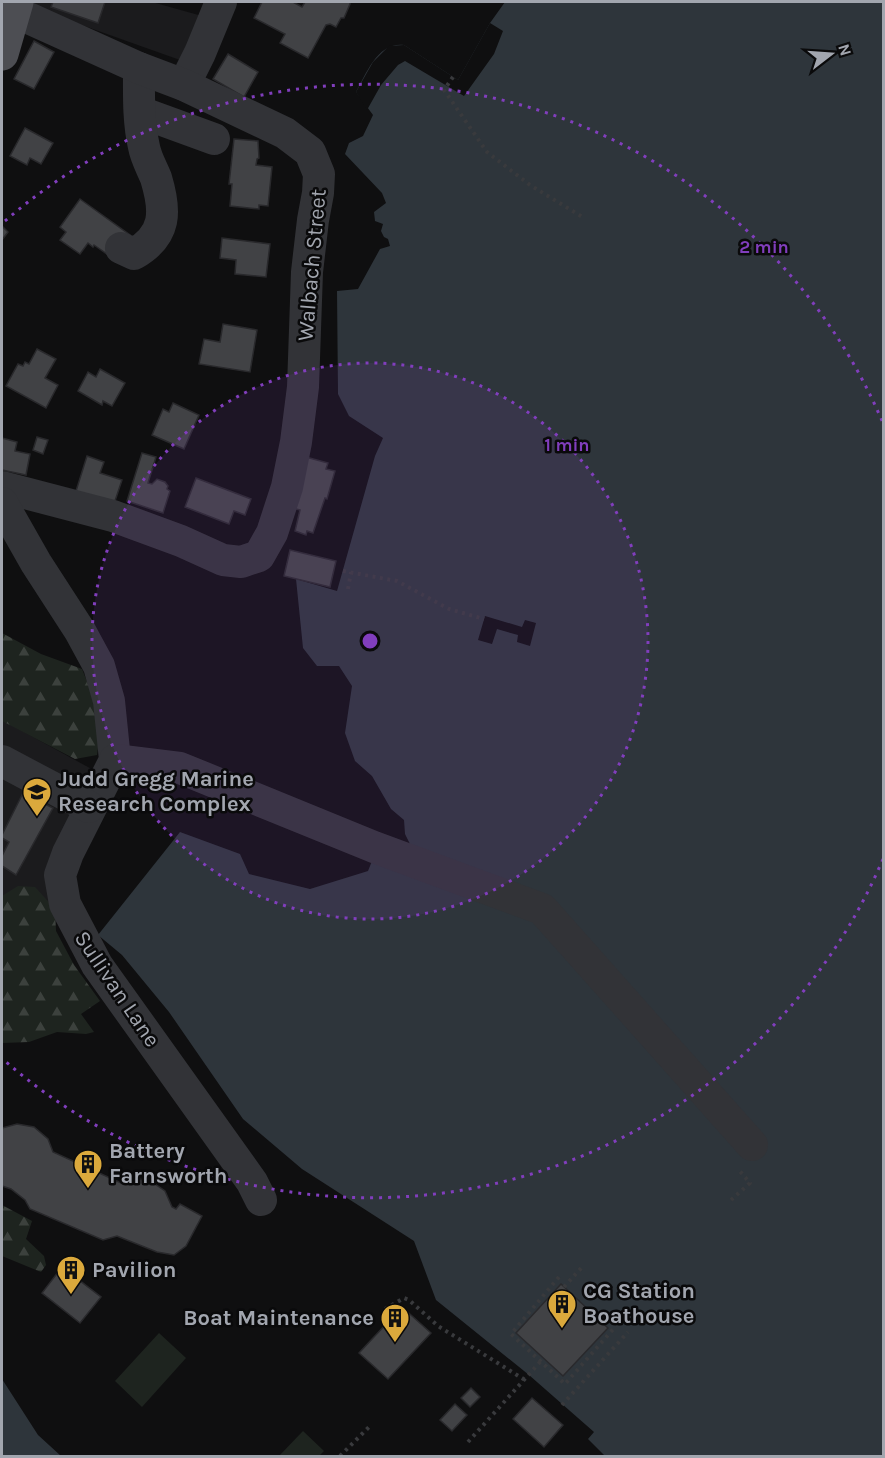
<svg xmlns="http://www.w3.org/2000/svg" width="885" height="1458" font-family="Karla,sans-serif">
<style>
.built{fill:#1b1b1d}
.forest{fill:url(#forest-firs)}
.green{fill:#1e241f}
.water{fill:#2e353b}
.pier{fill:#0f0f10}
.building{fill:#414245;stroke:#29292c;stroke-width:1.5}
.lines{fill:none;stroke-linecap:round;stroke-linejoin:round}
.path{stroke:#393a3d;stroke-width:4;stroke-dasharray:3 4.5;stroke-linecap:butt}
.minor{stroke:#323337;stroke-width:32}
.major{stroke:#4d4e53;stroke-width:33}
.ring{fill:none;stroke:#813ebd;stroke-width:3;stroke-dasharray:3 6}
.labels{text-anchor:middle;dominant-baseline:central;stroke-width:5;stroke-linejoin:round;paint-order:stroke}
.street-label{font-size:22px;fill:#a2a6af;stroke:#0a0a0b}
.poi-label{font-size:22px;font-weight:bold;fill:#a2a6af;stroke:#0a0a0b;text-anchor:start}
.centre{fill:#813ebd;stroke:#0a0a0b;stroke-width:3}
.ring-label{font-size:18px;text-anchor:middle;font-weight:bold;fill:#813ebd;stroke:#0a0a0b;stroke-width:5;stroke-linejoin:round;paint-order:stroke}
</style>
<defs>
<pattern id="forest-firs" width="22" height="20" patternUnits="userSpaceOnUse" patternTransform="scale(1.5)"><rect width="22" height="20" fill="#1e241f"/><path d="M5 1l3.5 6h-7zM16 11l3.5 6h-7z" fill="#3c413d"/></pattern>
</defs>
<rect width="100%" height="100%" fill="#0f0f10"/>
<g class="built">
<polygon points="17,2 152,2 202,16 180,60"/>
<polygon points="2,720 97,772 55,909 2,914"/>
</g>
<g class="forest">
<path d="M2,633l39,21 41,15c12,29 21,54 15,86l-22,4 -73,-38z"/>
<polygon points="18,886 35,887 55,909 56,931 74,965 100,1001 81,1014 94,1032 86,1034 57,1032 29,1042 2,1043 2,896"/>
<polygon points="2,1205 32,1221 26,1239 44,1256 46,1265 41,1272 2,1256"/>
</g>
<g class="green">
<polygon points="159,1333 186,1358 142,1407 115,1381"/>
<polygon points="303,1431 324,1451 319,1456 279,1456"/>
</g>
<g class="water">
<path d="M505,2h378v1454h-278l-17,-17 6,-7 -65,-57 -93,-75 -22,-59 -112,-72 -59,-50 -74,-107 -47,-57 -24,-20 82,-103 60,22 9,20 61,15 58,-18 4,-10 39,-15 -6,-12 -1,-14 -13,-11 -19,-33 -17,-15 -10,-28 7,-47 -13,-20h-22l-14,-18 -7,-69 41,12 38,-135 8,-18 -34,-22 -11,-22 -1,-103 21,-2 22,-40 10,-3 -2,-7 -4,-2 -3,-6 2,-7 -8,-3 -1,-9 12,-9 -4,-10 -37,-39 4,-11 14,-7 10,-21 -17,-23c11,-20 22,-50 48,-47l54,35 32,-57z"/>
<polygon points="2,1379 38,1435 61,1456 2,1456"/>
</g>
<g class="pier">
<polygon points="490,23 503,31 494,54 464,96 405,61 398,65 381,85 367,110 356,92 373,62 389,46 404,45 458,80"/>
<polygon points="485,616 522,627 525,620 536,623 530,646 517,642 518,635 497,629 492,644 478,640"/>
</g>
<g class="building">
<polygon points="53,2 105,2 98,23 51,7"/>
<polygon points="262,2 293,2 302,7 305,2 350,2 350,4 344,18 341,18 336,27 330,24 326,25 308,58 280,43 285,34 254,18"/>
<polygon points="34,41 54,52 34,89 14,79"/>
<polygon points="228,54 258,72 244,97 213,79"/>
<polygon points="25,128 53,143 41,164 30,158 27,165 10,156"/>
<polygon points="234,139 258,141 259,158 257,159 256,165 272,167 268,206 259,205 259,209 230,206 232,184 229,184"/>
<polygon points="80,199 130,235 114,259 94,245 93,247 88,243 80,254 60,240 66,232 60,227"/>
<polygon points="2,226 8,232 2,240"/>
<polygon points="222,238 270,244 266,277 235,274 236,260 220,258"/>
<polygon points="223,324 257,330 250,372 199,364 204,339 220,342"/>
<polygon points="37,349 56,359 45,378 58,385 46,408 6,386 18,364 23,366 25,362 29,364"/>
<polygon points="100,369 125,383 112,406 103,401 102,405 78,391 88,372 96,377"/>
<polygon points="173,403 199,415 184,449 152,435 163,409 169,412"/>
<polygon points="37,437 48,440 43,454 33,450"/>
<polygon points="2,438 17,442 15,451 30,454 26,475 2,470"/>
<polygon points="142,453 156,457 148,483 152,484 157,479 165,482 168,486 167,489 170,491 163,513 127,501"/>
<polygon points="87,456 104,462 100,473 122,480 114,504 76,491"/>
<polygon points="306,457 328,463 326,469 335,471 327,499 325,498 313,533 307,531 306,535 295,531 300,510 292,508"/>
<polygon points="196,478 251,499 245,515 234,511 229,524 185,507"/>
<polygon points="290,550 336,561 330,587 284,576"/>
<polygon points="23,793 53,808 16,875 2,866 2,856 9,842 2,838 2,835"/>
<polygon points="17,1124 34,1127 48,1139 53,1152 121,1183 136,1178 152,1182 165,1191 172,1207 176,1209 180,1204 202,1216 186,1246 174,1255 157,1252 117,1236 103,1240 30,1209 25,1200 11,1189 2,1186 2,1128"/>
<polygon points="62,1267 101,1297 80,1323 42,1293"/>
<polygon points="561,1284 608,1328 563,1376 516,1333"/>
<polygon points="402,1307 431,1333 388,1379 359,1353"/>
<polygon points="471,1388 480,1397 470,1407 461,1398"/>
<polygon points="532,1398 563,1425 544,1447 513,1419"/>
<polygon points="455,1404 467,1415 452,1431 440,1420"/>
</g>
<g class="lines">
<g class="path">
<polyline points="453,77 444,90 487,152 530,185 584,218"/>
<polyline points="343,571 397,581 449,609 484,619"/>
<polyline points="348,589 351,572"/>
<polyline points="731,1200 750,1183 738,1169"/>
<polyline points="559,1277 511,1334 565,1384 616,1326"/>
<polyline points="564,1287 583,1266"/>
<polyline points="385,1309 404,1298 409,1300 438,1326 525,1380"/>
<polyline points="562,1405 628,1332"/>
<polyline points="468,1442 541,1361"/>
<polyline points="340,1456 371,1425"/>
</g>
<g class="minor">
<polyline points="184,85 200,53 221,2"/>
<polyline points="140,112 214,139"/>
<path d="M121,248l13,6c33,-19 32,-43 22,-76 -4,-10 -10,-20 -12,-31 -6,-26 -5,-53 -5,-79"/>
<polyline points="2,487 113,516 181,541 223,560 241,562 259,556 272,533 287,487 296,442 303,387 307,272 313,220 318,193 319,174 310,152 285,133 184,85 139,68 15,12"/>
<polyline points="2,503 36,563 80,631 99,666 109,701 115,760 68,853 60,875 65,904 97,965 252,1182 261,1200"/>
<polyline points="115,760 180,768 374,847 542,909 752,1145"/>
<polyline points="2,761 89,807"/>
</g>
<polyline class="major" points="2,54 17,2"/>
</g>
<circle cx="370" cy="641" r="278" fill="#813ebd" fill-opacity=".12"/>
<g class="ring">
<circle cx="370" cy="641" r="278"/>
<path d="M883 859A557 557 0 0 1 5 1061M5 221A557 557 0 0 1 883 423"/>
</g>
<defs>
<g id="university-pin" transform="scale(1.5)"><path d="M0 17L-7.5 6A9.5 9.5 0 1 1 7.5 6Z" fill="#dba93c" stroke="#0a0a0b"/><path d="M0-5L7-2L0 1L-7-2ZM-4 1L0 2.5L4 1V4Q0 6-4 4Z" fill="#111"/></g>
<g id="building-pin" transform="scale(1.5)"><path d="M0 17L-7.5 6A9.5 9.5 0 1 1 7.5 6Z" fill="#dba93c" stroke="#0a0a0b"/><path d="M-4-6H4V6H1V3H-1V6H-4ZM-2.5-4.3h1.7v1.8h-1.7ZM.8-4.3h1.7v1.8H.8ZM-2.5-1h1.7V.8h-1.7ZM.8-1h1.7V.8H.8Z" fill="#111"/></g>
</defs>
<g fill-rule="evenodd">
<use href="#university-pin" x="37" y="792"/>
<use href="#building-pin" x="88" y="1164"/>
<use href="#building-pin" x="71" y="1270"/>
<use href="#building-pin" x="562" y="1304"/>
<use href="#building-pin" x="395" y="1318"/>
</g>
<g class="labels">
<g class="street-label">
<text transform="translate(312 265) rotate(-85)">Walbach Street</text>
<text transform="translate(117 989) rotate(56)">Sullivan Lane</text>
</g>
<g class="poi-label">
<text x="58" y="779">Judd Gregg Marine<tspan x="58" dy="25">Research Complex</tspan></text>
<text x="109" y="1151">Battery<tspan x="109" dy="25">Farnsworth</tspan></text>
<text x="92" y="1270">Pavilion</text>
<text x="583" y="1291">CG Station<tspan x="583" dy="25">Boathouse</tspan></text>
<text x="374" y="1318" text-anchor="end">Boat Maintenance</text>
</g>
</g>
<circle cx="370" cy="641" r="9" class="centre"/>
<g class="ring-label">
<text x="764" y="253">2 min</text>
<text x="567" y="451">1 min</text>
</g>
<rect width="885" height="1458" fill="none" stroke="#a2a6af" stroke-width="6"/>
<g transform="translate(831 54) rotate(73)" stroke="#0a0a0b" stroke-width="4.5" paint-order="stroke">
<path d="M0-4.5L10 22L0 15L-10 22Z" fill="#a2a6af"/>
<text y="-9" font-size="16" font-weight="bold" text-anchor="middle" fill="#a2a6af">N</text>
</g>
</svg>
